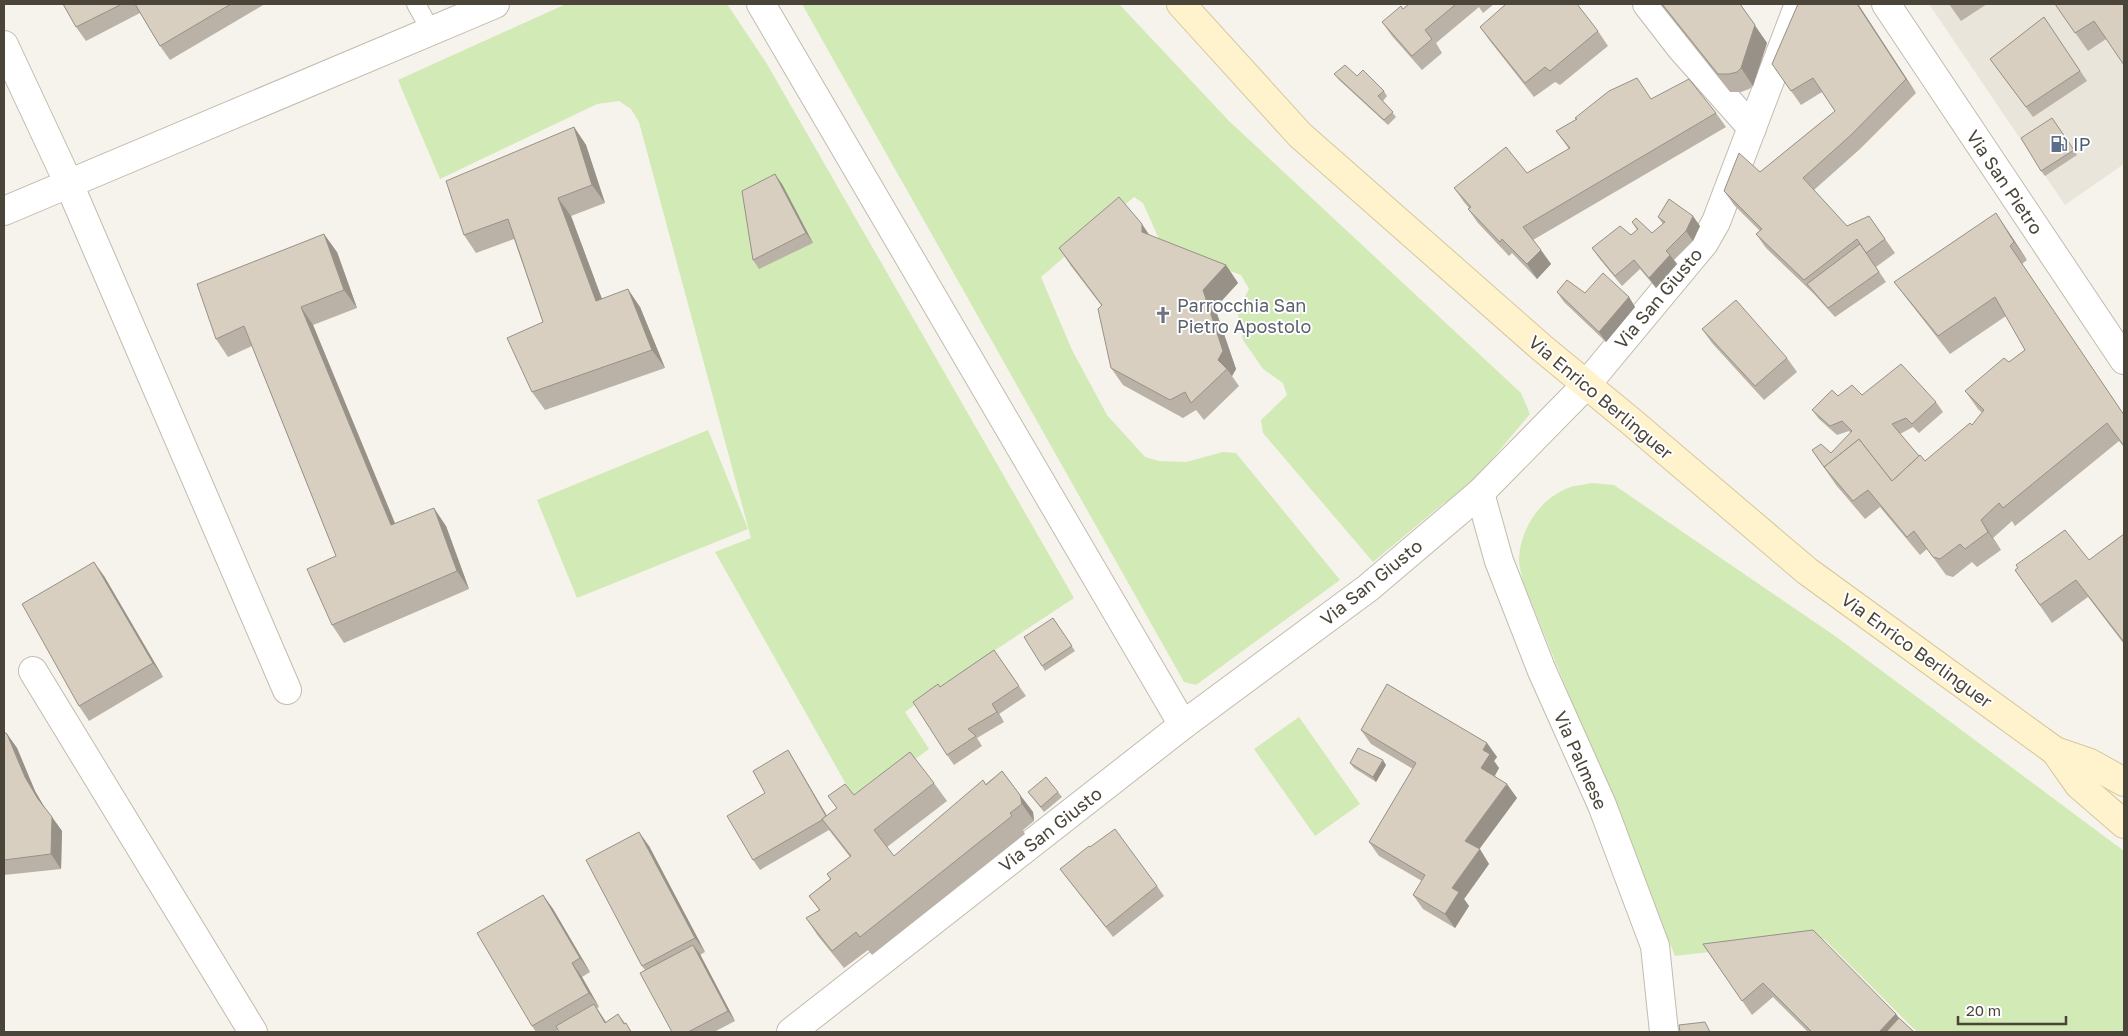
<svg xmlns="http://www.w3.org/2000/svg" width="2128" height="1036" font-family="'Golos Text',sans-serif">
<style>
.residential{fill:#eae5da}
.green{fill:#d2eab5}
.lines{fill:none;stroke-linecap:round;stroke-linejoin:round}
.lane-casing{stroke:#c2bbae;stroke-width:20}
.street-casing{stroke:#c2bbae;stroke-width:30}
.secondary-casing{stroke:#d6c79b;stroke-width:30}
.lane{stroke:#fff;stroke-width:18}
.street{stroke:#fff;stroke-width:28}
.secondary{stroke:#fff3cd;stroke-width:28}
.wall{fill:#bab2a6}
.shaded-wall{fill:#979187}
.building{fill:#d8cfc1;stroke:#979187}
.labels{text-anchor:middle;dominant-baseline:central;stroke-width:4;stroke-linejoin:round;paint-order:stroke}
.service-label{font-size:18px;fill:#4e5e75;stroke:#fff;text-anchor:start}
.street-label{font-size:18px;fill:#4b4439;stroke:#fff}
.worship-label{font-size:18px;fill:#5b616d;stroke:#fff;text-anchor:start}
</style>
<rect width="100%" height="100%" fill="#f6f3ec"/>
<polygon class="residential" points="1929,4 2124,4 2124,164 2065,205"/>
<g class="green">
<polygon points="566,4 727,4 767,64 1074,598 953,678 905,712 929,749 863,797 851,793 715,552 751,538 639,122 631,109 619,101 597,104 440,179 398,80"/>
<polygon points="802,4 1119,4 1229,121 1521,393 1530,414 1461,496 1444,503 1373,562 1263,433 1261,420 1287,395 1283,383 1263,369 1243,340 1237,311 1249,289 1241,275 1162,246 1143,203 1134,197 1041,277 1072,350 1107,415 1145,457 1159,461 1186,462 1223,452 1236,453 1340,580 1196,685 1184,682"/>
<polygon points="708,430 748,529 577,598 537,500"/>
<path d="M1591,483l23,2 221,151 289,215v178l-2,3h-205l-93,-93 -149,17 -152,-374c-1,-7 -4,-15 -4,-23 1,-30 21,-60 49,-71 7,-3 16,-3 23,-5z"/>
<polygon points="1299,717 1360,804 1315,836 1254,749"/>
</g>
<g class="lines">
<g class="lane-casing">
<polyline id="lane" points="416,4 431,31"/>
</g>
<g class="street-casing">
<g id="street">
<polyline points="761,4 1183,725"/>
<polyline points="1647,4 1681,48 1752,128"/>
<polyline points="1886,4 2124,360"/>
<polyline points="4,45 69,184 287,690"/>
<polyline points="4,211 495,4"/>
<polyline points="1480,493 1499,561 1542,671 1602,805 1655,946 1664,1032"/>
<polyline points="33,671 253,1032"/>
<polyline points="791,1032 1183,725 1368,588 1480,493 1586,385 1704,243 1716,222 1799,4"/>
</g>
</g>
<g class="secondary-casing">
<g id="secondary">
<polyline points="1181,4 1300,135 1542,348 1633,423 1807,571 2055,751 2090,763 2124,782"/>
<polyline points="2055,751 2079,785 2124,824"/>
</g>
</g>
<use href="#lane" class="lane"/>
<use href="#street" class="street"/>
<use href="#secondary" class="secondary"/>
</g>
<g class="wall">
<polygon points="63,4 265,4 170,60 160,46 140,13 86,41 76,27"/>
<polygon points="1409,4 1494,4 1483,13 1479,7 1436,43 1442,53 1422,70 1392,36 1382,22 1403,9"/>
<polygon points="1660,4 1740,4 1767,43 1753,86 1749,89 1741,92 1730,92"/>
<polygon points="1798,4 1858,4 1916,93 1860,149 1814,190 1847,226 1869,216 1895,253 1876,267 1886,282 1835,317 1814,294 1766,248 1756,234 1760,231 1734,205 1724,191 1760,172 1835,111 1822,92 1801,105 1772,64"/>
<polygon points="1949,4 1987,4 1961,21"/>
<polygon points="2055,4 2124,4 2106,39 2088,51"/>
<polygon points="2044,17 2087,81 2033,117 1990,59"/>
<polygon points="1480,27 1598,31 1608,46 1560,85 1555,82 1534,97 1490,41"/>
<polygon points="1334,74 1357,76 1384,91 1387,96 1383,101 1396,117 1388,125 1338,79"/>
<polygon points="1651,98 1716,113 1726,127 1533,240 1551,264 1537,279 1512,253 1509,256 1478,223 1468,209 1469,208 1464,202 1454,188 1527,173 1569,149 1556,131 1576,120 1575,118"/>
<polygon points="2052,118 2077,155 2045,176 2041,171"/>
<polygon points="574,127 586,145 605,203 571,216 602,299 640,307 665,368 545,410 532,392 543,322 514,239 476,253 464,235"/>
<polygon points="782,184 813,243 759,269 753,260"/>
<polygon points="1658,217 1700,226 1693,241 1674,260 1677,264 1656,288 1640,269 1622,286 1599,258 1592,248 1631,235 1637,230 1632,222 1652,233 1663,224"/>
<polygon points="2008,231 2027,260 2022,264 2124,415 2124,447 2119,441 2015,526 2012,521 1993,538 2001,550 1977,567 1972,562 1953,577 1946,575 1927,549 1920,555 1880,507 1865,519 1836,485 1812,450 1831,453 1851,433 1849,431 1837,435 1819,419 1812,410 1838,396 1862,395 1936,402 1943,412 1919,433 1913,427 1900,434 1919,456 1925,461 1972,425 1982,413 1978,409 1965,391 2009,362 2025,350 2006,316 1950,354 1907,299 1894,282"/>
<polygon points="1150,236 1226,265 1238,283 1215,308 1236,369 1232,376 1239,386 1204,420 1196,410 1183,418 1123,385 1111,368 1101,305 1071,266 1059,248"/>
<polygon points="337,252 357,308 313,325 395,523 446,526 469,589 344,643 332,625 336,556 252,346 228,357 216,339"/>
<polygon points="1557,292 1585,293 1629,297 1635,307 1606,342 1564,302"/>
<polygon points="1702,329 1787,358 1797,372 1764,400 1712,343"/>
<polygon points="2124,534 2124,644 2088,597 2052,623 2015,570 2089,560"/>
<polygon points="104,576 163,677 89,721 79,706"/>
<polygon points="1053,618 1075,651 1045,671 1042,666"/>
<polygon points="994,650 1026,696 999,714 1004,722 977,738 982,746 954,765 947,755 940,687"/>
<polygon points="1361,730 1487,743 1497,757 1494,761 1499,768 1495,776 1517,798 1479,849 1489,864 1464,899 1469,906 1455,928 1423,909 1413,895 1422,881 1379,856 1369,842 1413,769 1371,744"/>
<polygon points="4,732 7,734 17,748 35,791 44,807 62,831 61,869 4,875"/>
<polygon points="788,750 794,760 827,816 837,808 828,796 854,795 934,783 947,801 887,847 894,856 1002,771 1033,812 1034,821 1023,830 1025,834 872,955 868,950 844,968 818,936 806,918 819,910 809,896 830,879 827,874 850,857 829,830 760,870 753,860 765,793"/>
<polygon points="1350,763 1386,765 1376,782 1354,768"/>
<polygon points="1028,792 1058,792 1062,797 1044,812"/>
<polygon points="649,846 705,952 700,955 735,1021 714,1032 672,1032 645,970 642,966"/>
<polygon points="1090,847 1157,886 1164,896 1113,937 1060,869"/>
<polygon points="543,895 553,909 590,972 582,977 599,1007 597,1008 606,1022 618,1014 632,1032 559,1032 558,1030 555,1032 536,1032 532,1026"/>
<polygon points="1703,944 1896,1014 1899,1018 1914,1032 1808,1032 1773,997 1752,1015"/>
</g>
<g class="shaded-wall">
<polygon points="1740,4 1767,43 1753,86 1741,68"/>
<polygon points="1857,4 1858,4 1916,93 1906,79"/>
<polygon points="574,127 586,145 605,203 592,185"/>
<polygon points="775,174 782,184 813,243 806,233"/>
<polygon points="558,198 571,216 609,318 596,301"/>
<polygon points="1996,213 2008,231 2027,260 2014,242"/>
<polygon points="1693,216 1700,226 1693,241 1686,231"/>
<polygon points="1142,224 1154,242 1142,232"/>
<polygon points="324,234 337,252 357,308 344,290"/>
<polygon points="1541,250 1551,264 1537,279 1527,264"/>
<polygon points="1670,255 1677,264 1656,288 1649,278"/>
<polygon points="1226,265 1238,283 1215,308 1236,369 1232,376 1227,369 1218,360 1203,290"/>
<polygon points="628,289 640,307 665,368 652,350"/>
<polygon points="1629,297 1635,307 1606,342 1599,332"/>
<polygon points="301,307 313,325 403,543 391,525"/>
<polygon points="434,508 446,526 469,589 457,571"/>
<polygon points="1981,520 2001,550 1988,532"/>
<polygon points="94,562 104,576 163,677 153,663"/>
<polygon points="992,704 999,714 1004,722 997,712"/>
<polygon points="7,734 17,748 35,791 48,813 38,799 25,777"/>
<polygon points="1487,743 1497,757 1494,761 1499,768 1491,782 1481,768 1483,750"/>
<polygon points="788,750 794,760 834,828 827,818"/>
<polygon points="1383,760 1386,765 1376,782 1373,777"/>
<polygon points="1507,784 1517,798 1475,855 1465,841"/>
<polygon points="1020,795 1033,812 1034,821 1022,804"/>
<polygon points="52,817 62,831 61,869 51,854"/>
<polygon points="639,832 649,846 705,952 695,938"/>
<polygon points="1480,849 1489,864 1464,899 1469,906 1455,928 1445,914 1452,888"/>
<polygon points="543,895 553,909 590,972 580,958"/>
<polygon points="693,945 700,954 735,1021 728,1011"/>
<polygon points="572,963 582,977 599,1007 589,993"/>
<polygon points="594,1004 612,1032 605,1023"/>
<polygon points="1896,1014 1906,1028 1902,1032 1879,1032"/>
</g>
<g class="building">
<polygon points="63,4 122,4 76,27"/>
<polygon points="135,4 231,4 160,46"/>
<polygon points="1409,4 1456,4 1425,30 1432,39 1412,56 1382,22 1401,6 1403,9"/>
<polygon points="1506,4 1577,4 1598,31 1550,71 1545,67 1525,83 1480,27"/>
<polygon points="1662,4 1740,4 1755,25 1741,68 1737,72 1729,74 1718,74"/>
<polygon points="1798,4 1857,4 1906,79 1851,135 1803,178 1847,226 1869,216 1885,239 1866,253 1857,239 1804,280 1756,234 1762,229 1724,191 1739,153 1760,172 1835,111 1813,78 1791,91 1772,64"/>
<polygon points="2055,4 2124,4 2124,65 2094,21 2075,33"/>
<polygon points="2044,17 2080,71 2026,107 1990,59"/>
<polygon points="1345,65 1357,76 1363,70 1384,91 1378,96 1393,112 1384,120 1334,74"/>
<polygon points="1637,78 1651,99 1689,79 1716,113 1523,227 1541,250 1527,264 1502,239 1500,242 1468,209 1471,207 1454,188 1506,147 1527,173 1570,148 1556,131 1577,119 1575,118 1609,91"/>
<polygon points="2052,118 2074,150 2041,171 2021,138"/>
<polygon points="574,127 592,185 558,198 596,301 628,289 652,350 532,392 507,338 543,322 508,219 464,235 446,181"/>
<polygon points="775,174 806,233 753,260 742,191"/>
<polygon points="1119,197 1142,224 1142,232 1226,265 1203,290 1223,351 1218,360 1227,369 1191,403 1185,392 1170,400 1111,368 1098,309 1102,305 1059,248"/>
<polygon points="1669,199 1693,216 1686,231 1666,251 1670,255 1649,278 1634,260 1615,276 1592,248 1620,226 1631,235 1638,229 1632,222 1636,218 1652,233 1665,222 1658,217"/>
<polygon points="1996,213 2014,242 2010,246 2124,415 2124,446 2107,423 2003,508 1999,503 1981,520 1988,532 1965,549 1960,544 1940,559 1933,557 1914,531 1907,537 1868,490 1853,501 1824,467 1859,439 1892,481 1920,455 1925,461 1970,423 1972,425 1984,410 1965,391 2004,358 2009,362 2025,350 1995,297 1938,336 1894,282"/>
<polygon points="324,234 344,290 301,307 391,525 434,508 457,571 332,625 307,569 336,556 244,326 216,339 197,284"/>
<polygon points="1860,244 1879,272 1828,308 1807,284"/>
<polygon points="1603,273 1629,297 1599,332 1557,292 1567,280 1585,293"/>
<polygon points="1736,300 1787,358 1755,386 1702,329"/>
<polygon points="1901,364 1936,402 1912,424 1906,418 1892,424 1919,456 1892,481 1859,439 1824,467 1812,450 1821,444 1831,453 1852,431 1842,421 1830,426 1812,410 1832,390 1838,396 1852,385 1862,395"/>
<polygon points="2065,530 2089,560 2124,534 2124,642 2076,580 2040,605 2015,570 2018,568 2016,565"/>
<polygon points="94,562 153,663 79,706 22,604"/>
<polygon points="1053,618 1072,646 1042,666 1024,637"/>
<polygon points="994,650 1019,686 992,704 997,712 968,729 976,736 947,755 913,702 938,684 940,687"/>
<polygon points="1387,684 1487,743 1483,750 1490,754 1481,768 1507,784 1465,841 1480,849 1452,888 1459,892 1445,914 1413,895 1425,875 1369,842 1416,763 1361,730"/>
<polygon points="4,732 7,734 25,777 38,799 52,817 51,854 4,860"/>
<polygon points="1358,748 1383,760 1373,777 1350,763"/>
<polygon points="788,750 826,816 822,819 822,820 753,860 727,816 765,793 753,771"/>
<polygon points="910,752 934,783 874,830 894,856 983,780 986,785 1002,771 1020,795 1022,804 1010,813 1012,816 860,937 856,932 832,951 806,918 820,910 809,896 831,879 827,874 851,856 822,819 837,808 828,796 845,784 854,795"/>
<polygon points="1046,777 1058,792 1041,807 1028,792"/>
<polygon points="1115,829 1157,886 1106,927 1060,869 1089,846 1090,847"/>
<polygon points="639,832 695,938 642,966 586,860"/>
<polygon points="543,895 580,958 572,963 589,993 532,1026 477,933"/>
<polygon points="1813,930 1896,1014 1879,1032 1812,1032 1763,983 1742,1001 1703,944"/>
<polygon points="693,945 728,1011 688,1032 672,1032 640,973"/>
<polygon points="594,1004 605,1023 618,1014 624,1024 626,1023 631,1032 559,1032 556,1026"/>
<polygon points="1899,1018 1914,1032 1886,1032"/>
<polygon points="1705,1022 1710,1032 1680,1032 1679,1025"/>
</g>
<defs>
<g id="fuel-bare" transform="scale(1.35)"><path d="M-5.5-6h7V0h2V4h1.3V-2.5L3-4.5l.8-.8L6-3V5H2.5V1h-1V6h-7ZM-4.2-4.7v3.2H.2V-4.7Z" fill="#5c6f8a" stroke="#fff" stroke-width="2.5" paint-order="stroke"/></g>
<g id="church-bare" transform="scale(1.35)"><path d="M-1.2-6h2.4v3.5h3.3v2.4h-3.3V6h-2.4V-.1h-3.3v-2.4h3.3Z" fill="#6b7280" stroke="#fff" stroke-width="2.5" paint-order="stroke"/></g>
</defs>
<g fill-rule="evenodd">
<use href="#fuel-bare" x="2059" y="144"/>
<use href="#church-bare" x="1163" y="315"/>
</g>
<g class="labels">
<g class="service-label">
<text x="2073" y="144">IP</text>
</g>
<g class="street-label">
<text transform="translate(2005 182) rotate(56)">Via San Pietro</text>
<text transform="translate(1658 298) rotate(-50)">Via San Giusto</text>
<text transform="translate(1601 397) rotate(40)">Via Enrico Berlinguer</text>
<text transform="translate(1371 582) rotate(-39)">Via San Giusto</text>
<text transform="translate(1917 650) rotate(36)">Via Enrico Berlinguer</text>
<text transform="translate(1581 760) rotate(66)">Via Palmese</text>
<text transform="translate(1050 829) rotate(-38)">Via San Giusto</text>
</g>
<g class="worship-label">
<text x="1177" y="305">Parrocchia San<tspan x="1177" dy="21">Pietro Apostolo</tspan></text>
</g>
</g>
<rect width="2128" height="1036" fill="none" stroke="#4b4439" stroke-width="10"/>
<path d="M1958 1016v8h108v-8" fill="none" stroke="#4b4439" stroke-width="2.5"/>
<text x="1966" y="1016" font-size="15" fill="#4b4439" stroke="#ffffff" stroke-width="4" paint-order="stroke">20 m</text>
</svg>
